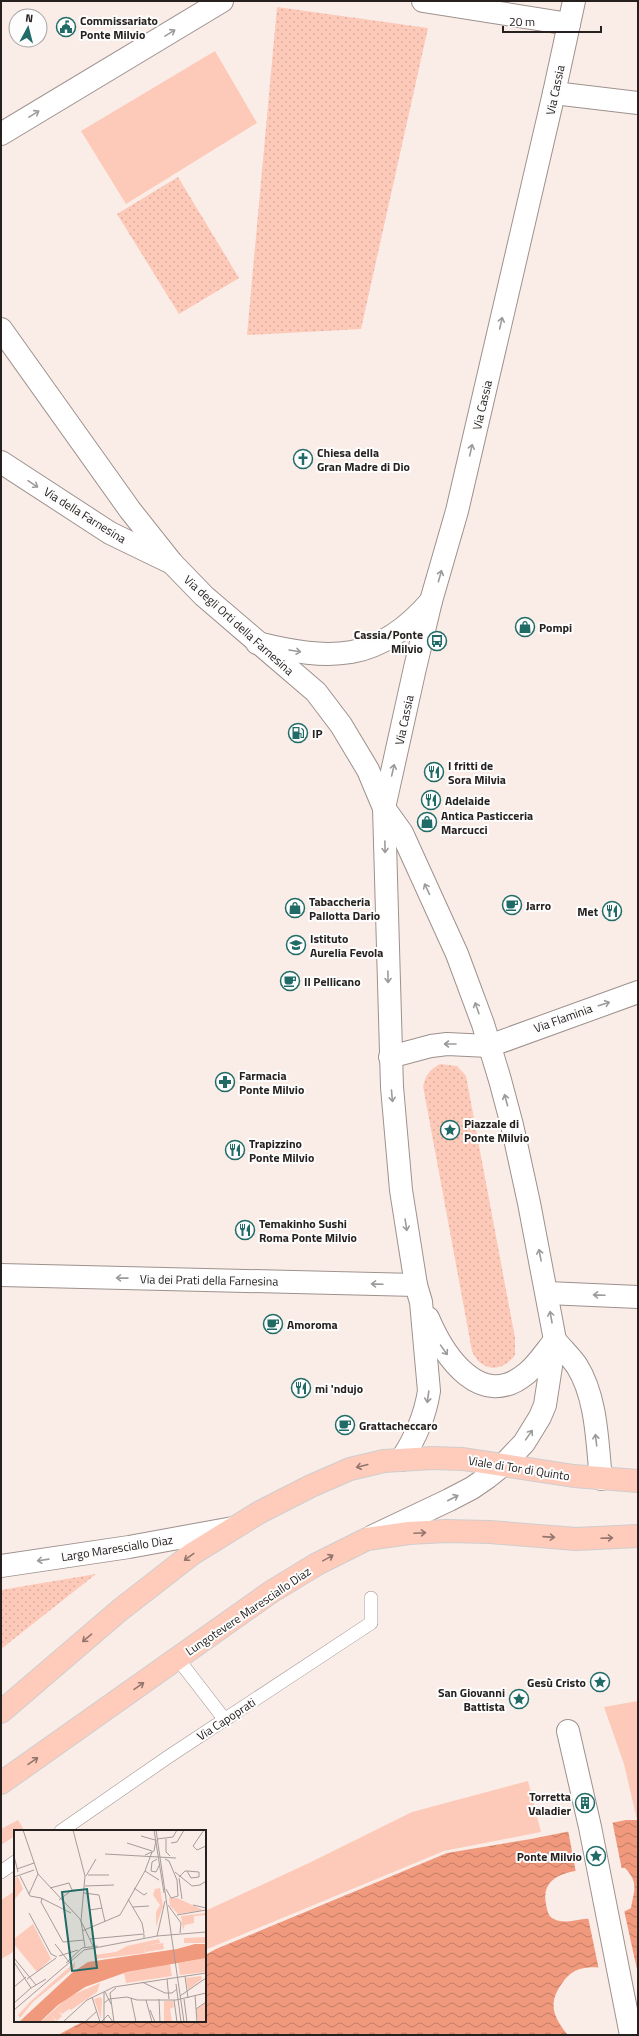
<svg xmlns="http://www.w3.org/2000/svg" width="639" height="2036" font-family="'Titillium Web',sans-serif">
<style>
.grass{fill:#fdc9b8}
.park{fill:url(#park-dots)}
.water{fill:url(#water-waves);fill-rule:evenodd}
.pier{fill:#faede8}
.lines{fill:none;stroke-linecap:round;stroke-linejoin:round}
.lane-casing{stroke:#9d918d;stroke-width:14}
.street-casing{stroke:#9d918d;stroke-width:24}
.secondary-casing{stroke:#9d918d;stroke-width:24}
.primary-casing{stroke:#cfcece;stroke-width:24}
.lane{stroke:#fff;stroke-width:13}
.street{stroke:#fff;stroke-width:22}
.secondary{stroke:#fff;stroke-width:22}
.primary{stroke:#ffcbbb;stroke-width:22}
.oneway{stroke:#9d9b9a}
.oneway2{stroke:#92766d}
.labels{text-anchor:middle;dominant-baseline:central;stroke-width:4;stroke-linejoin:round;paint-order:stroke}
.poi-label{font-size:12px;font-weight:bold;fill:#26211f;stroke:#fdfdfd;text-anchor:start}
.street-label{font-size:12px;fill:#26211f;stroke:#fdfdfd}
.inset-road{fill:none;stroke:#a59b98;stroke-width:1}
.view{fill:#206b66;fill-opacity:0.15;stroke:#206b66;stroke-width:2}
.inset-edge{fill:none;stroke:#26211f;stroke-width:2}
</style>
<defs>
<pattern id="park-dots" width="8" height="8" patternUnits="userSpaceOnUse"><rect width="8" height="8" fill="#fdc9b8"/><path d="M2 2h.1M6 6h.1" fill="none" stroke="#d9ac9e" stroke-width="1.8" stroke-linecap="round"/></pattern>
<pattern id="water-waves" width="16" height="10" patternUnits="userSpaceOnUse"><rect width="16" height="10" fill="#f0997d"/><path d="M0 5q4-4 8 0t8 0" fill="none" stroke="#c27c66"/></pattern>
</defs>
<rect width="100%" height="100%" fill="#faede8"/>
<g class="grass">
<polygon points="215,51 257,123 126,204 81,131"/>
<polygon points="638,1701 638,1820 637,1820 624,1764 604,1707"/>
<polygon points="528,1781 541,1832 444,1851 205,1950 205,1911 309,1863 412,1812"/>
<polygon points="18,1820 23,1828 21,1831 15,1831 15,1836 1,1845 1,1829"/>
<polygon points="15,1891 15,1951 1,1959 1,1900"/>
</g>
<g class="park">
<polygon points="277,7 428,28 361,329 247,335"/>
<polygon points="178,177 239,278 179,314 117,214"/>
<path d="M440,1064l17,2 9,10 49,262v17c-13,18 -34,17 -43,-4l-49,-265c3,-11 6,-16 17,-22z"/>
<polygon points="96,1574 1,1649 1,1590"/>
</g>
<path class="water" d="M626,1820h12v154c-18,-3 -40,-10 -58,-5 -7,2 -13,7 -17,13 -15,20 -11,33 4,52l9,1h-518l26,-14h121v-66l11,-6 231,-96 84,-14zM606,1868h19c14,15 9,22 6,40 -17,10 -28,10 -47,11 -10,1 -20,5 -30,0 -6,-2 -7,-10 -8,-15 -7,-35 37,-34 60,-36z"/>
<g class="pier">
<polygon points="612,1820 622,1870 576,1873 568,1830"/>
<polygon points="624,1910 638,1974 638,1976 618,1969 599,1970 588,1917 596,1918"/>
</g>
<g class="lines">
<g class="lane-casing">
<g id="lane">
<polyline points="178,1659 225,1720"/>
<polyline points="61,1831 168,1757 371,1623 371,1598"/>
<polyline points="1,1872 15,1862"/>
</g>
</g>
<g class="street-casing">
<g id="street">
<polyline points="423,1 569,24"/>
<polyline points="554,93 638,103"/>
<polyline points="1,134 222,1"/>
<polyline points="1,462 110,533 172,563"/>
<path d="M257,643c73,18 121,20 174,-42"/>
<polyline points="390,1057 431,1046 447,1044 489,1046 638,992"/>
<polyline points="1,1275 416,1285"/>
<polyline points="547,1293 638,1297"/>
<polyline points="568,1731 590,1827 631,2035"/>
</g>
</g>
<g class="secondary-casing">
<g id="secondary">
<polyline points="1,329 130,510 172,563 204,596 316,692 341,725 368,770 384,808 402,833 457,954 483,1024 500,1080 512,1125 529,1203 555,1340 545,1405 540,1417 524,1443 503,1465 488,1477 472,1488 449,1500 373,1536"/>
<path d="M428,1318c16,38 53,94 99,55 11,-9 19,-22 28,-33"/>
<path d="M555,1340c7,9 16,17 22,26 20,32 20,76 24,113"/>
<path d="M401,1460c14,-21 24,-43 28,-69l-8,-89 -5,-17 -15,-95 -9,-103 -8,-279 31,-140 16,-67 26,-90 97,-418 20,-92"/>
<polyline points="1,1566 129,1547 233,1528"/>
</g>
</g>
<g class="primary-casing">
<g id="primary">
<polyline points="1,1712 120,1610 192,1554 260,1512 311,1486 350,1469 384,1461 432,1458 463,1459 574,1476 638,1481"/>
<polyline points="1,1783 271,1592 317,1564 367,1539 409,1533 446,1531 490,1532 576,1539 638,1536"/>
</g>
</g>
<use href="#lane" class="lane"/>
<use href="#street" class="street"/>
<use href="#secondary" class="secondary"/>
<use href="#primary" class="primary"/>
</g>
<defs><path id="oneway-shaft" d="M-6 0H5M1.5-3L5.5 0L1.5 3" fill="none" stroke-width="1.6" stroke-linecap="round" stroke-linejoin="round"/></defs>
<g class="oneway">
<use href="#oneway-shaft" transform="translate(170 33) rotate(-31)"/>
<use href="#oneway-shaft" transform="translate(34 114) rotate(-31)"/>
<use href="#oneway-shaft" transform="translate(501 323) rotate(-77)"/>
<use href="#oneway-shaft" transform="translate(471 450) rotate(-77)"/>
<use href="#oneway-shaft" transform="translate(33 484) rotate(34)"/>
<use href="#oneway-shaft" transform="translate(440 576) rotate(-74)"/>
<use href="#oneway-shaft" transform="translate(295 651) rotate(9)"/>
<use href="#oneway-shaft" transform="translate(393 770) rotate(-77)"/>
<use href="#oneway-shaft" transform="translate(385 847) rotate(89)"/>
<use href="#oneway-shaft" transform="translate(427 889) rotate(-115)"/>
<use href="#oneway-shaft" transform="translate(388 977) rotate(89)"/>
<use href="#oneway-shaft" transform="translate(604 1004) rotate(-18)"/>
<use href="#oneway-shaft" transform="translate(477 1008) rotate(-109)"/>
<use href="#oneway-shaft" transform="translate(450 1044) rotate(-180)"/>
<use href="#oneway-shaft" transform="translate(392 1096) rotate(85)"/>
<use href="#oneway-shaft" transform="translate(506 1100) rotate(-105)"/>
<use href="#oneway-shaft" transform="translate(406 1225) rotate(81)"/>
<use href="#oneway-shaft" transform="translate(540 1255) rotate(-101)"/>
<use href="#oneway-shaft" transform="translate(122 1278) rotate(-179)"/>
<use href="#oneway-shaft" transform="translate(377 1284) rotate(-178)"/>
<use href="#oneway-shaft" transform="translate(599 1295) rotate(-178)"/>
<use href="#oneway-shaft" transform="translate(551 1317) rotate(-100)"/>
<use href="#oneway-shaft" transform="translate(444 1350) rotate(55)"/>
<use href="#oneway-shaft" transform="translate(428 1397) rotate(98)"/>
<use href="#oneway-shaft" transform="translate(529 1435) rotate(-55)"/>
<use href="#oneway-shaft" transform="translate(596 1440) rotate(-97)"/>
<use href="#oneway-shaft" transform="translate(453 1498) rotate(-27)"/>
<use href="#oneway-shaft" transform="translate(43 1560) rotate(172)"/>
</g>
<g class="oneway2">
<use href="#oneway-shaft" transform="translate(362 1466) rotate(166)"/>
<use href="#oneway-shaft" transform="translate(420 1533) rotate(-3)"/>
<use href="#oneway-shaft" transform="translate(549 1537) rotate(4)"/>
<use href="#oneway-shaft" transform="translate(607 1538) rotate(-2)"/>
<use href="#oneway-shaft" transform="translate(189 1557) rotate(144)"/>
<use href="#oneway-shaft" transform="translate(328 1558) rotate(-29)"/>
<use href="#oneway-shaft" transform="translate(87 1638) rotate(140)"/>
<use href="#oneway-shaft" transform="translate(139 1686) rotate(-35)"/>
<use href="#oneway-shaft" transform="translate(33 1761) rotate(-35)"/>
</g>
<defs>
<g id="civic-ring" transform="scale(1)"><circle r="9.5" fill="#fdfdfd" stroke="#206b66" stroke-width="1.5"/><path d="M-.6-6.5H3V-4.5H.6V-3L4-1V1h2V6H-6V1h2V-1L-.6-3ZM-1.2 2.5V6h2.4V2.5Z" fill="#206b66"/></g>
<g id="church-ring" transform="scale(1)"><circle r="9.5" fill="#fdfdfd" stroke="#206b66" stroke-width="1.5"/><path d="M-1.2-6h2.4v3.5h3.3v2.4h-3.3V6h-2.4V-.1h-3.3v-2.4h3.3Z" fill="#206b66"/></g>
<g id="shop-ring" transform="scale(1)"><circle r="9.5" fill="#fdfdfd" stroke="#206b66" stroke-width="1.5"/><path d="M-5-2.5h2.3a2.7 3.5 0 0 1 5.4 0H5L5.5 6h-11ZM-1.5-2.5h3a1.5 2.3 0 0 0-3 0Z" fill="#206b66"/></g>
<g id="bus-ring" transform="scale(1)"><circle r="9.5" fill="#fdfdfd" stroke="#206b66" stroke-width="1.5"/><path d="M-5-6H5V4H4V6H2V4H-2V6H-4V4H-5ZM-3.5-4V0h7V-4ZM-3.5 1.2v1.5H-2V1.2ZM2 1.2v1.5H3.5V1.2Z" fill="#206b66"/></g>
<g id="fuel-ring" transform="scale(1)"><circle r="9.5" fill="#fdfdfd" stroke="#206b66" stroke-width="1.5"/><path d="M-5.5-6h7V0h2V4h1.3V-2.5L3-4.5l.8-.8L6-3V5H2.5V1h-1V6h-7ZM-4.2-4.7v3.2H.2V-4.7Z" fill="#206b66"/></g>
<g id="restaurant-ring" transform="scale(1)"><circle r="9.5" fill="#fdfdfd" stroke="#206b66" stroke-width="1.5"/><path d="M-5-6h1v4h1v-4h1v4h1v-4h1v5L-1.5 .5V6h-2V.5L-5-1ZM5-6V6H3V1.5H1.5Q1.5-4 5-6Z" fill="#206b66"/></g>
<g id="cafe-ring" transform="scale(1)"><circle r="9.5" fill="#fdfdfd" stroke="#206b66" stroke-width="1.5"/><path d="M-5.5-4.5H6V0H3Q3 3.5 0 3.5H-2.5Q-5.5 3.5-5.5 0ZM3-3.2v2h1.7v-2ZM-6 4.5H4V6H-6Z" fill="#206b66"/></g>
<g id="school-ring" transform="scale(1)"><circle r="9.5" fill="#fdfdfd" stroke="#206b66" stroke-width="1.5"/><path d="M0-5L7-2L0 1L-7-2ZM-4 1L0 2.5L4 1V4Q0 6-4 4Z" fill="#206b66"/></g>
<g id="pharmacy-ring" transform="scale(1)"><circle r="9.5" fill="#fdfdfd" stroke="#206b66" stroke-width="1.5"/><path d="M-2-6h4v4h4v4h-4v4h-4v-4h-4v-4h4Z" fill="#206b66"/></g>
<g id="sight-ring" transform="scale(1)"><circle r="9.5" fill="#fdfdfd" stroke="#206b66" stroke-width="1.5"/><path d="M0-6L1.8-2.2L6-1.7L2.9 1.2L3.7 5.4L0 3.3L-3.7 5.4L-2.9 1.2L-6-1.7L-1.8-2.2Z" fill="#206b66"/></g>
<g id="building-ring" transform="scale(1)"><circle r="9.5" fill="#fdfdfd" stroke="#206b66" stroke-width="1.5"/><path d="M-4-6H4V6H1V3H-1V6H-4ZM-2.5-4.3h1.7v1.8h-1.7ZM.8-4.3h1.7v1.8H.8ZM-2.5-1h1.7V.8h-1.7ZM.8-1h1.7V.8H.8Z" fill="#206b66"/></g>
</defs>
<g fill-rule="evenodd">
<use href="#civic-ring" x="66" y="27"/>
<use href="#church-ring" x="303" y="459"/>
<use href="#shop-ring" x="525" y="627"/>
<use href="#bus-ring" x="437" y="641"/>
<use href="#fuel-ring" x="298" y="733"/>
<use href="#restaurant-ring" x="434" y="772"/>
<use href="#restaurant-ring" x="431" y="800"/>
<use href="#shop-ring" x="427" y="822"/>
<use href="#cafe-ring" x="512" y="905"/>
<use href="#shop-ring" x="295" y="908"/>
<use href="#restaurant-ring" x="612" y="911"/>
<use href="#school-ring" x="296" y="945"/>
<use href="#cafe-ring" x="290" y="981"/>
<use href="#pharmacy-ring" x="225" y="1082"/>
<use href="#sight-ring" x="450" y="1130"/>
<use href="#restaurant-ring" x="235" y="1150"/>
<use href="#restaurant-ring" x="245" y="1230"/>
<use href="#cafe-ring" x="273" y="1324"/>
<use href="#restaurant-ring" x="301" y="1388"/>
<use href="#cafe-ring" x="345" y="1425"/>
<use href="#sight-ring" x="600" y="1682"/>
<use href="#sight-ring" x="519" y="1699"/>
<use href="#building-ring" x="585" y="1803"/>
<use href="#sight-ring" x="596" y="1856"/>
</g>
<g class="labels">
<g class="poi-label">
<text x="80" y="20">Commissariato<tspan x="80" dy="14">Ponte Milvio</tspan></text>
<text x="317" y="452">Chiesa della<tspan x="317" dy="14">Gran Madre di Dio</tspan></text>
<text x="539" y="627">Pompi</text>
<text x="423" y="634" text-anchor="end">Cassia/Ponte<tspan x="423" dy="14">Milvio</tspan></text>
<text x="312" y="733">IP</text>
<text x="448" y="765">I fritti de<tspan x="448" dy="14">Sora Milvia</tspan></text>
<text x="445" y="800">Adelaide</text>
<text x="441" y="815">Antica Pasticceria<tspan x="441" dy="14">Marcucci</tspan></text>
<text x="309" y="901">Tabaccheria<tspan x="309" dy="14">Pallotta Dario</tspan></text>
<text x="526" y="905">Jarro</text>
<text x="598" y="911" text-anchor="end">Met</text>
<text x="310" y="938">Istituto<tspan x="310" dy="14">Aurelia Fevola</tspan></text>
<text x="304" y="981">Il Pellicano</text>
<text x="239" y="1075">Farmacia<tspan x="239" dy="14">Ponte Milvio</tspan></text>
<text x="464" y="1123">Piazzale di<tspan x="464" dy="14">Ponte Milvio</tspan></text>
<text x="249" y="1143">Trapizzino<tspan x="249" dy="14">Ponte Milvio</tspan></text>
<text x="259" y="1223">Temakinho Sushi<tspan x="259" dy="14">Roma Ponte Milvio</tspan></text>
<text x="287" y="1324">Amoroma</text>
<text x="315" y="1388">mi 'ndujo</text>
<text x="359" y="1425">Grattacheccaro</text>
<text x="586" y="1682" text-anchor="end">Gesù Cristo</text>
<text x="505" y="1692" text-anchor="end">San Giovanni<tspan x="505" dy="14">Battista</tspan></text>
<text x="571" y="1796" text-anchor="end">Torretta<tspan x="571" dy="14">Valadier</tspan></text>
<text x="582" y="1856" text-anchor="end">Ponte Milvio</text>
</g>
<g class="street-label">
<text transform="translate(555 90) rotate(-78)">Via Cassia</text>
<text transform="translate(482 405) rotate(-77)">Via Cassia</text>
<text transform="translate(85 515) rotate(32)">Via della Farnesina</text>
<text transform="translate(239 625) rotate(42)">Via degli Orti della Farnesina</text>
<text transform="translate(404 720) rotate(-78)">Via Cassia</text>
<text transform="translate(563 1018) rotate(-20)">Via Flaminia</text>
<text transform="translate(209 1280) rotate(1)">Via dei Prati della Farnesina</text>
<text transform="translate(519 1468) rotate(9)">Viale di Tor di Quinto</text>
<text transform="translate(117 1548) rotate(-9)">Largo Maresciallo Diaz</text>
<text transform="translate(248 1611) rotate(-34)">Lungotevere Maresciallo Diaz</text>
<text transform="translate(226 1719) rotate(-33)">Via Capoprati</text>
</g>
</g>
<g transform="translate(14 1830)">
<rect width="192" height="192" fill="#faede8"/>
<path d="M146,58l3,18 -7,21v-15l4,-7 -7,-10 2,-6zM155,68h8l26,12 -25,4 -8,-8zM192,83v2l-12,1v7l-9,2 -2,5 -2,-14zM19,94l18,35 -14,13 -23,-28v-5zM192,107v6h-22v-5zM145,109l1,4 -16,3 1,7 -49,6 -2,-4 22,-3 11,-6zM192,128v14l-26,3 -2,-12zM61,132v5l-42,35 -13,16 -2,-3 12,-13zM156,134l2,12 -46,7 -2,-10zM86,153l-3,9 -26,18 -2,-1 -7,5 -4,-3 4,5 -5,5 -5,-5 4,6h-15l27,-25zM86,167l2,2 -1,20 -7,-20z" fill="#fdc9b8"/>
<path d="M4,47l5,12 -9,11v-21zM149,113l1,6 -19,3 -1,-6zM187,146l1,3 -14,11 -2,-12zM150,171h9l1,6 -4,2 2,13h-8zM192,172v20h-8l-2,-12z" fill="#fdc9b8"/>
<path d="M181,114h11v14l-79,14 -42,15 -27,18 -18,17h-21l54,-50 15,-10 89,-13z" fill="#f0997d"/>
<path class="inset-road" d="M9,0l15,44 42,45 13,27M59,0l12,46 -4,45 4,26M140,0l10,63M142,0l28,192M190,0l-11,16 4,4 9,-4M127,6l14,4M143,9l16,-2 4,-7M152,9v13l4,4M113,13l25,8M157,13l6,-1 7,-12M91,24l71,4M131,25l9,-4 2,-11M0,26l4,16M143,29l-5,3 -1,9 5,1 4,-8M151,29l4,2 8,19 1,16 -7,2 -5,-9M3,39l17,-6M131,41l14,9M161,42l17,14 8,-1 6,-4M74,45h21M6,46l10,20 11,2 30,15M72,46l10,-17M0,47l20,-7M165,47l6,-6h2l12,1v5l-8,1 -4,-7M165,48l3,21M71,56l29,-1M36,58l19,-5 3,7M120,58l10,7 3,-2M70,63l15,2 6,27M15,64l9,-20M28,68l-1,4 22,40 21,-2M114,69l14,24 2,10M45,70l13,-10h12M154,75l13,18 -1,10M179,75l13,3M119,77l16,-1M76,80l12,-2M15,83l22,41 6,3M163,85l29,-5M68,101l38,-16 25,-44 7,-19M143,106l8,-35M76,109l54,-5v4M41,114l14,18M45,126l19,-6M0,128l22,27M0,132l17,26M52,133l16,-15 16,-2M171,146l3,22M13,149l29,-21M153,149l2,20M128,152l23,11h7l5,-4M162,154l5,38M0,157l12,-10M91,162l6,12M181,165l2,27M166,166l26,-18M78,167l8,25M117,168l5,24M145,169l1,23M170,169l3,23M132,170l6,22M160,170l3,22M0,173l17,-15 15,-9M90,173l5,-4 18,-2 10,3h39l30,-7M182,179l10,-7M0,180l70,-60 73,-14 49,-4M136,180l5,12M49,192l24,-22 27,-13 92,-14M71,192l12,-11M87,192l7,-7 5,7M90,192v-30M100,192l-4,-29 6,-5"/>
<path class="view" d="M73,59l10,79 -25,3 -10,-79z"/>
<rect width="192" height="192" class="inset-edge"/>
</g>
<rect width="639" height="2036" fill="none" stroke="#26211f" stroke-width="4"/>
<g transform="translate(28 28) rotate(7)"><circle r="19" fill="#fdfdfd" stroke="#a7a5a4"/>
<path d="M0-3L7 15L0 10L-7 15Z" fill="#206b66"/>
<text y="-6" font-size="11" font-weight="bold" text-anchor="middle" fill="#26211f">N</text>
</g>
<path d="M503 26v6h98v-6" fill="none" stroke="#26211f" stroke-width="2"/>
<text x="509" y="26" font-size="12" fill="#26211f" stroke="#fdfdfd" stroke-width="3" paint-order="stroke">20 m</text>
</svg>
